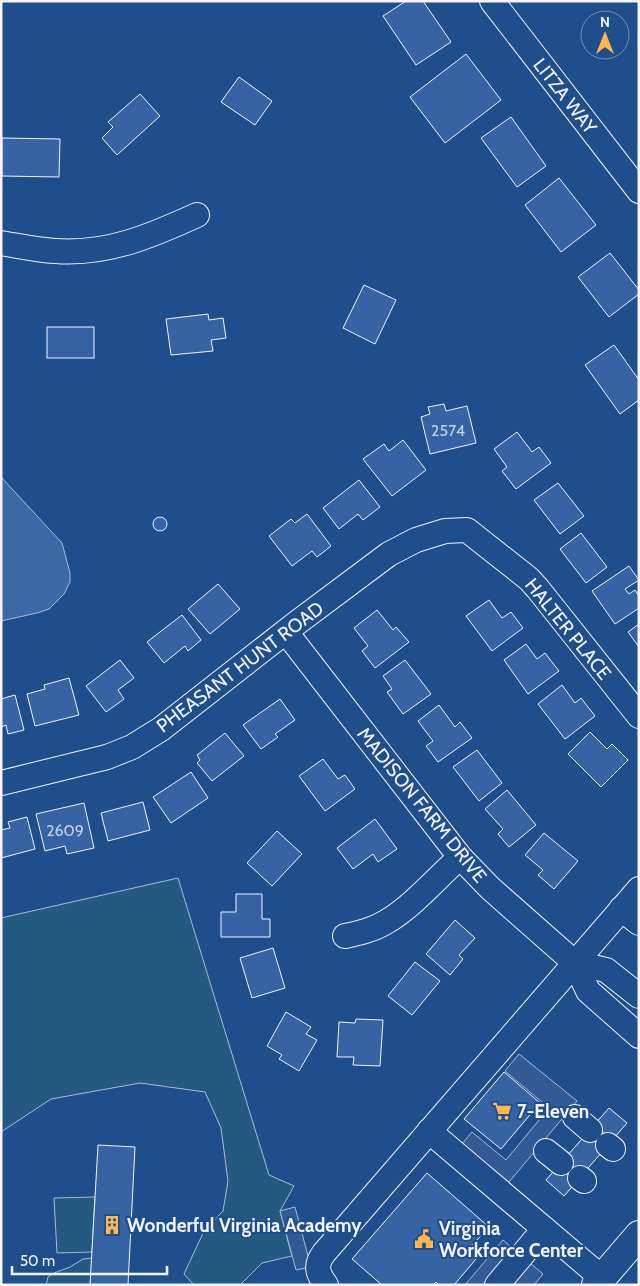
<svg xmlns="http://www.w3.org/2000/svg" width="640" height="1286" font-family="Cabin,sans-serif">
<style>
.green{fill:#245a82;stroke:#a8bbd7}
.parking{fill:#305b95;stroke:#a8bbd7}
.water{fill:#3b69a3;stroke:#a8bbd7}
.building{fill:#3563a3;stroke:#f2f6ff}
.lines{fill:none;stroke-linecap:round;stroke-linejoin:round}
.minor-casing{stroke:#f2f6ff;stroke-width:26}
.major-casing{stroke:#f2f6ff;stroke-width:30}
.minor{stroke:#1f4e8c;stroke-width:24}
.major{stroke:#1f4e8c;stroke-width:28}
.labels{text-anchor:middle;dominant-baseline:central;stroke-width:4;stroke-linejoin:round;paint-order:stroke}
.number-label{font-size:16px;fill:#c3d1e8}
.street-label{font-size:19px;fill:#f2f6ff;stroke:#1f4e8c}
.poi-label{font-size:19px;font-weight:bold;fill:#f2f6ff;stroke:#1f4e8c;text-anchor:start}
</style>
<rect width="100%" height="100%" fill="#1f4e8c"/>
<g class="green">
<polygon points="178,878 269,1175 294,1186 280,1211 292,1256 262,1263 240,1285 194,1285 184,1274 204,1231 223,1211 228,1181 221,1128 205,1092 140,1083 51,1099 1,1132 1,918"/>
<polygon points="95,1197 92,1252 57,1253 54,1198"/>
<polygon points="92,1258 90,1285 46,1285 48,1277 54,1273 70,1267 83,1259"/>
</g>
<g class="parking">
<polygon points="519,1054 577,1101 509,1182 462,1144 472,1132 506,1160 549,1108 505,1071"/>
<polygon points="295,1207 311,1267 296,1270 280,1211"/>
<polygon points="503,1240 543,1274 534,1285 465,1285"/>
</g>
<polygon class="water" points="1,477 62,543 70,573 70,582 64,594 49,609 37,613 1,621"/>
<g class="building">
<polygon points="406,1 423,1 451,42 416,65 383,16"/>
<polygon points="466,54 501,100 445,143 410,97"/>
<polygon points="239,77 272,101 255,125 221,102"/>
<polygon points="140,94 160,116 117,155 102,138 113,127 108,122"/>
<polygon points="511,117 546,166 517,187 481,138"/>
<polygon points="2,138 60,139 59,177 2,176"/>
<polygon points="559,178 596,225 561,252 525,205"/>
<polygon points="610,253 639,290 639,294 609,317 578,277"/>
<polygon points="364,285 396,300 375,344 343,328"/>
<polygon points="208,314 209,320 223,318 226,338 211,340 213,351 171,355 166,319"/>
<rect x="47" y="327" width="47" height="31"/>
<polygon points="614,345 639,380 639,400 620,414 585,365"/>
<polygon points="444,404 446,411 467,406 476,443 430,454 421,417 430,414 428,407"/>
<polygon points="517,432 532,452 539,447 551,463 516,489 502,471 507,467 494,449"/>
<polygon points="403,440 426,470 392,496 363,459 384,444 389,451"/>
<polygon points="359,480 380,507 363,520 358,514 339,529 323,508"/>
<polygon points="558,483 584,516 560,534 534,500"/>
<polygon points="307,514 331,546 317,557 312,551 292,566 269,536 291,519 295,523"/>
<circle cx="160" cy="524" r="7"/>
<polygon points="581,533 607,567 586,583 560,549"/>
<polygon points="629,566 639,580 625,589 629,594 635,590 639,596 639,608 615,624 592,591"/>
<polygon points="218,584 240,609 210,634 188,609"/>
<polygon points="489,600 502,618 511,612 523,628 492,651 466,616"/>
<polygon points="377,610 393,630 396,627 409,642 375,668 362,651 368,646 354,628"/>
<polygon points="182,615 201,640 188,651 185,646 164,663 147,642"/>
<polygon points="639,624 639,647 628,632"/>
<polygon points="526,644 537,659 545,653 559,671 528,694 504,660"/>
<polygon points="120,660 134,678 118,690 124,699 106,712 86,686"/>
<polygon points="405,660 431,694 403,714 387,692 392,689 383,676"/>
<polygon points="69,678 79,715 35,726 27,694 45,689 44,685"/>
<polygon points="562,685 575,703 581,698 595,716 565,739 538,704"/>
<polygon points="15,695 24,730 8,734 6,725 1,727 1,699"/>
<polygon points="280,699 295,720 275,734 278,737 261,749 243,725"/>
<polygon points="439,705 455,727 460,722 472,738 438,762 426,746 433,741 418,721"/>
<polygon points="590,732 607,749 612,744 628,760 601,787 568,754"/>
<polygon points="225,733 244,756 212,781 197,763 200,760 197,755"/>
<polygon points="477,750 502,783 479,801 453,767"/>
<polygon points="323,759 338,779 345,775 355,789 325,811 299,776"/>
<polygon points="191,772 208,798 171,823 153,797"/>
<polygon points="507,790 536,825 509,847 498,834 503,829 485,809"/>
<polygon points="143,802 150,830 108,841 101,813"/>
<polygon points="84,803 94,848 67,854 65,846 45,851 36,814"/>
<polygon points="27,817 35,849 1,858 1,830 10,828 8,822"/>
<polygon points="375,819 397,849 378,862 373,854 353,869 337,848"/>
<polygon points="277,831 302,854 272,886 247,863"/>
<polygon points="544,833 578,861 554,889 538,875 543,870 525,855"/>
<polygon points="236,894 262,894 262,919 270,919 270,937 221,937 221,912 236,912"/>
<polygon points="455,920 475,938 459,955 463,959 450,975 426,954"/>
<polygon points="273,948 285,988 252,998 240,958"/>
<polygon points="415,962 440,981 412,1015 388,996"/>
<polygon points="286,1012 311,1027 306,1034 317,1040 299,1071 279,1059 282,1055 267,1046"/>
<polygon points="356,1019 383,1020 380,1066 353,1065 354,1057 337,1057 339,1022 355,1023"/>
<polygon points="504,1072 540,1103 501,1149 464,1119"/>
<polygon points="609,1108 627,1123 564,1196 546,1180"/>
<polygon points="98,1145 135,1147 128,1285 90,1285"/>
<polygon points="427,1173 489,1227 467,1251 476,1259 454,1285 439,1285 436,1282 433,1285 382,1285 352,1259"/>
</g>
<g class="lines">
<g class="minor-casing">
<g id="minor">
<polyline points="492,1 639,191"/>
<path d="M1,243c18,3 36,7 54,8 52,4 96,-15 142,-36"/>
<polyline points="286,632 460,857 490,888 575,963 588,991 639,1036"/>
<polyline points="1,783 107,757 132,747 161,729 298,622 389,554 416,540 445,531 467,530 529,579 538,589 639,716"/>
<polyline points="621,909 639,923"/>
<path d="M345,936c14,-3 28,-6 41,-14 27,-16 51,-44 74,-65"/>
<polyline points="575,963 606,970 639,996"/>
<polyline points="575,1117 590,1130"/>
<polyline points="429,1131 602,1278"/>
<polyline points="608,1145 613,1149"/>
<polyline points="546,1151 561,1163"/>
<polyline points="580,1178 584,1181"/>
<path d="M326,1285c-9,-12 -11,-20 -2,-32l315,-364"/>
<polyline points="497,1285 544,1229"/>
</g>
</g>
<g class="major-casing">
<polyline id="major" points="596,1285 639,1235"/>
</g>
<use href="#minor" class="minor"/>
<use href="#major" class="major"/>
</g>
<defs>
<g id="supermarket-bare" transform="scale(1.5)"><path d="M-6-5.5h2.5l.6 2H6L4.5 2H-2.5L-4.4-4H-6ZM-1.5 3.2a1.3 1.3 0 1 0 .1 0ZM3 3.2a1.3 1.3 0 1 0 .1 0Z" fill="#ffb74d" stroke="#1f4e8c" stroke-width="2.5" paint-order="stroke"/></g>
<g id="building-bare" transform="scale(1.5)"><path d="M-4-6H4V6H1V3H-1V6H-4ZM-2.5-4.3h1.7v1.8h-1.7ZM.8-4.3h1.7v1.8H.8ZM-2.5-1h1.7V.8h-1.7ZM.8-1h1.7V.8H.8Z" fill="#ffb74d" stroke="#1f4e8c" stroke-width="2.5" paint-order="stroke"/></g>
<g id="civic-bare" transform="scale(1.5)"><path d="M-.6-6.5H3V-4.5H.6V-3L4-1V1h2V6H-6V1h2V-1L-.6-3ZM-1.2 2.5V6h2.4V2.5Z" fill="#ffb74d" stroke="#1f4e8c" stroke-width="2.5" paint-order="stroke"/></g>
</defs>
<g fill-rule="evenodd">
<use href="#supermarket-bare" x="502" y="1111"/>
<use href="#building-bare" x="112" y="1225"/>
<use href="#civic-bare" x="424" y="1239"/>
</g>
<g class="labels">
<g class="number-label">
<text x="448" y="430">2574</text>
<text x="65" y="830">2609</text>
</g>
<g class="street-label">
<text transform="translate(565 96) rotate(52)">LITZA WAY</text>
<text transform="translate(568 629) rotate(51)">HALTER PLACE</text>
<text transform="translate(240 667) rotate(-37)">PHEASANT HUNT ROAD</text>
<text transform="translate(422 805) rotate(51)">MADISON FARM DRIVE</text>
</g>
<g class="poi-label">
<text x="517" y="1111">7-Eleven</text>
<text x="127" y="1225">Wonderful Virginia Academy</text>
<text x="439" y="1228">Virginia<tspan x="439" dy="22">Workforce Center</tspan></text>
</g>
</g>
<rect width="640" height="1286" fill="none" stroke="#f2f6ff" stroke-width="5"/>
<g transform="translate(605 35)"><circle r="24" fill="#1f4e8c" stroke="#7391ba"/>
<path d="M0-4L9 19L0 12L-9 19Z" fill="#ffb74d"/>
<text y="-8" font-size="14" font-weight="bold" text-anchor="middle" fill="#f2f6ff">N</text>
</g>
<path d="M12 1266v8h155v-8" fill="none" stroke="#f2f6ff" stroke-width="2.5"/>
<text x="20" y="1266" font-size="15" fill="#f2f6ff" stroke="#1f4e8c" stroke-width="4" paint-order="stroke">50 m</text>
</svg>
